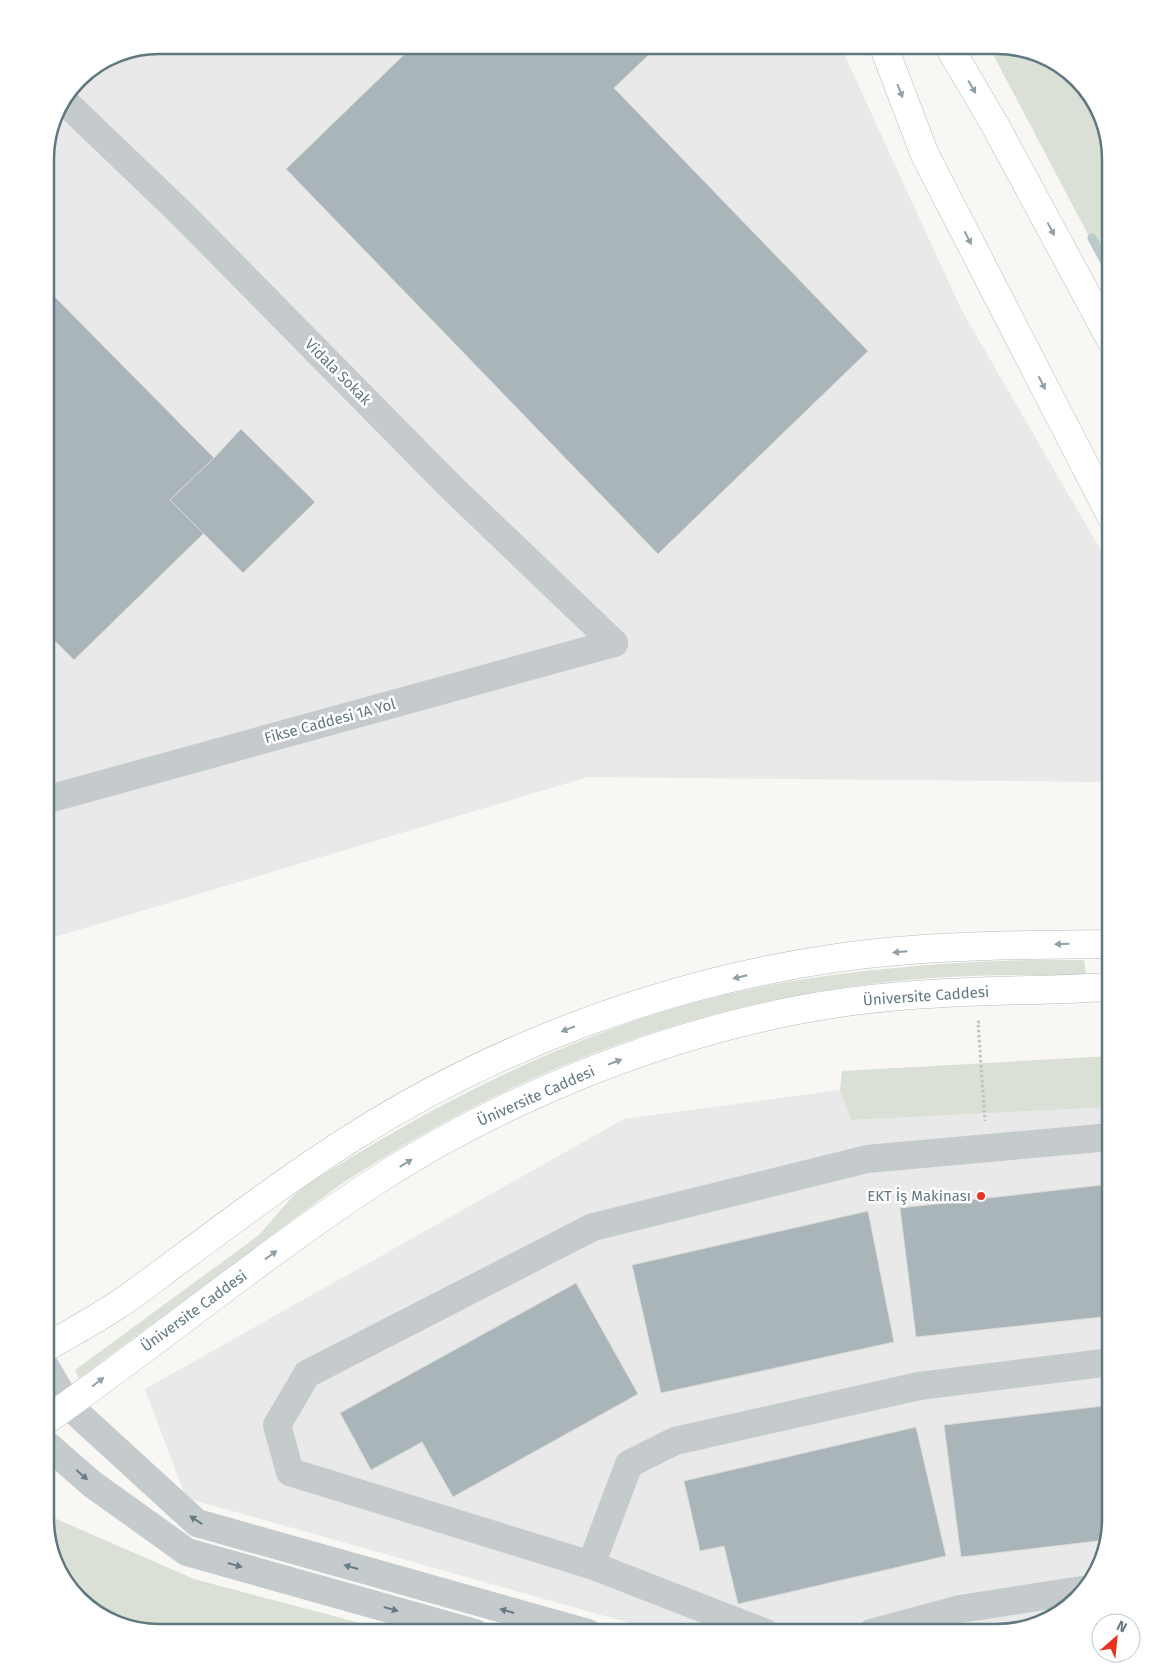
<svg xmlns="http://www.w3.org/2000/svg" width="1156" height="1678" font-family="'Fira Sans',sans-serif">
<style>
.built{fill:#e8e9e8}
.green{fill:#dae0d5}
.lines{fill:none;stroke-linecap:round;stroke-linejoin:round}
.stream{stroke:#bacacc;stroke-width:9}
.building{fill:#a9b5b8;stroke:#d9d9d7}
.major-casing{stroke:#b6bcbe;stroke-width:29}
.path{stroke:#bec2c3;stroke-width:3;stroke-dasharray:2.5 2.5;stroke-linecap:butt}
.minor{stroke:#c5cacc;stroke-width:28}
.major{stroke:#fff;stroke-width:28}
.oneway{fill:#90a0a7}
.oneway2{fill:#667c85}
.poi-dot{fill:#ec3120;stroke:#fff;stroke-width:2}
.labels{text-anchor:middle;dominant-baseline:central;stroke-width:5;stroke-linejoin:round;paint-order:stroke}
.street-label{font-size:15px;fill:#617881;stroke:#fff}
.poi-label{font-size:15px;fill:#617881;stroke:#fff;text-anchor:end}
.rim{fill:none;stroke:#617881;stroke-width:2.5}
</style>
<rect width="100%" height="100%" fill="#f8f7f4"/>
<g class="built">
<polygon points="159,45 840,45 961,309 1111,568 1111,782 588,777 45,940 45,151 54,115 78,78 115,54"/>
<polygon points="840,1090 851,1120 1111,1107 1111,1520 1096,1576 1054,1618 998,1633 665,1633 186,1498 145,1389 624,1119"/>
</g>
<g class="green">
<polygon points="988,45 1005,45 1054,60 1095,101 1111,159 1111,278"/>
<path d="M1027,960h57l2,15c-56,0 -112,-1 -167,4 -213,18 -405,90 -582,208l-258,191 -4,-8 184,-135 34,-39 14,-11c136,-87 289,-165 448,-197 90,-18 181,-25 272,-28z"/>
<polygon points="1111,1056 1111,1107 851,1120 840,1090 842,1071"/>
<polygon points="45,1514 194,1579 398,1633 151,1633 102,1618 60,1576"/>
</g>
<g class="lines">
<polyline class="stream" points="1092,238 1111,273"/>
</g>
<g class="building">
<polygon points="414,45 659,45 614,88 868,351 658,554 286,169"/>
<polygon points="45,287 214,458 170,500 204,533 74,660 45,631"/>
<polygon points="241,429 315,502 243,573 170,500 214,458"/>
<polygon points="1111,1184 1111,1316 916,1337 900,1208"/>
<polygon points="868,1211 894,1342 661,1393 632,1265"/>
<polygon points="576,1283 638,1394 453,1497 422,1442 371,1470 340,1413"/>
<polygon points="1111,1405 1111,1520 1106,1540 961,1557 944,1425"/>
<polygon points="916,1427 946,1556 738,1604 724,1546 700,1551 684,1481"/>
</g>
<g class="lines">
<g class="major-casing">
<g id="major">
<polyline points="883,45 925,155 1111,516"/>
<polyline points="948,45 995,125 1111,340"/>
<path d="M45,1348c24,-14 48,-27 71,-42 23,-15 44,-32 66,-48 55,-41 110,-82 168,-119 146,-93 314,-156 486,-181 88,-13 185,-13 275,-14"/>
<path d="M45,1421c110,-77 214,-163 326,-237 125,-82 280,-146 427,-174 75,-15 153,-18 230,-20 28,0 55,-2 83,-3"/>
</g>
</g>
<polyline class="path" points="980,1022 978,1022 985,1121"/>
<g class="minor">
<polyline points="63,100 182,214 449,485 614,643"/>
<polyline points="45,800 614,643"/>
<polyline points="45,1366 68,1405 197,1523 588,1633"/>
<polyline points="45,1443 92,1484 187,1552 475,1633"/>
<polyline points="591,1565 629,1464 675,1441 919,1386 1111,1362"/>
<polyline points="766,1633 591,1565 290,1472 277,1425 307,1374 593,1227 867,1159 1111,1137"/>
<polyline points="871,1633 960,1609 1082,1590"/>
</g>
<use href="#major" class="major"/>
</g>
<defs><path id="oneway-solid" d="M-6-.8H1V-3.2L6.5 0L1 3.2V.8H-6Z" transform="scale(1.25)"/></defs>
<g class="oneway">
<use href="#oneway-solid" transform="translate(972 87) rotate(60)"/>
<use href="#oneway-solid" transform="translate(900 91) rotate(69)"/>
<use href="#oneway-solid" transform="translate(1051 229) rotate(62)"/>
<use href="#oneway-solid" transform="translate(968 238) rotate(63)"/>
<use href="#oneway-solid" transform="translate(1042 383) rotate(63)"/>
<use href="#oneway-solid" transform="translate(1062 944) rotate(178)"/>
<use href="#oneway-solid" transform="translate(900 952) rotate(175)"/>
<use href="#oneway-solid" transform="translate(740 977) rotate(167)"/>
<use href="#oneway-solid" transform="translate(568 1029) rotate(159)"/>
<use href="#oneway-solid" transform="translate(615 1062) rotate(-21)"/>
<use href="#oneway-solid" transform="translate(406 1163) rotate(-31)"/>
<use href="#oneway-solid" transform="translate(271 1255) rotate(-36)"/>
<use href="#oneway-solid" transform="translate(98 1382) rotate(-37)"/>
</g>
<g class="oneway2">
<use href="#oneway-solid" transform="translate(82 1475) rotate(41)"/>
<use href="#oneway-solid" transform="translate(196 1520) rotate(-147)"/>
<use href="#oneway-solid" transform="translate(235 1565) rotate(16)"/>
<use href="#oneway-solid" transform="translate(351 1567) rotate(-164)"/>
<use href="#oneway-solid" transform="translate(391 1609) rotate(16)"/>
<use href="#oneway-solid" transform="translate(507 1611) rotate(-164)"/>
</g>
<circle class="poi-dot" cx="981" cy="1196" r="5"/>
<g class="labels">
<g class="street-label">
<text transform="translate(338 372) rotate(45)">Vidala Sokak</text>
<text transform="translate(330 721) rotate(-15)">Fikse Caddesi 1A Yol</text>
<text transform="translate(926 996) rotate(-4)">Üniversite Caddesi</text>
<text transform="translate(536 1096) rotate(-24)">Üniversite Caddesi</text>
<text transform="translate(194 1311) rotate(-36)">Üniversite Caddesi</text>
</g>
<g class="poi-label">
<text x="971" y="1196">EKT İş Makinası</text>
</g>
</g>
<path d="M0 0H1156V1678H0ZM159 54H997A105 105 0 0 1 1102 159V1519A105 105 0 0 1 997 1624H159A105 105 0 0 1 54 1519V159A105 105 0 0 1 159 54Z" fill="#fff" fill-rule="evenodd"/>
<path class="rim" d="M159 54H997A105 105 0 0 1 1102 159V1519A105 105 0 0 1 997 1624H159A105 105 0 0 1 54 1519V159A105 105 0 0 1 159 54Z"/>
<g transform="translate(1116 1638) rotate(27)"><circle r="24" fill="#ffffff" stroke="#c0c9cd"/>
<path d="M0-4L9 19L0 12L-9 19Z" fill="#ec3120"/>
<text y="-8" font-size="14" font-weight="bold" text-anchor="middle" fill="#617881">N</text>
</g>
</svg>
